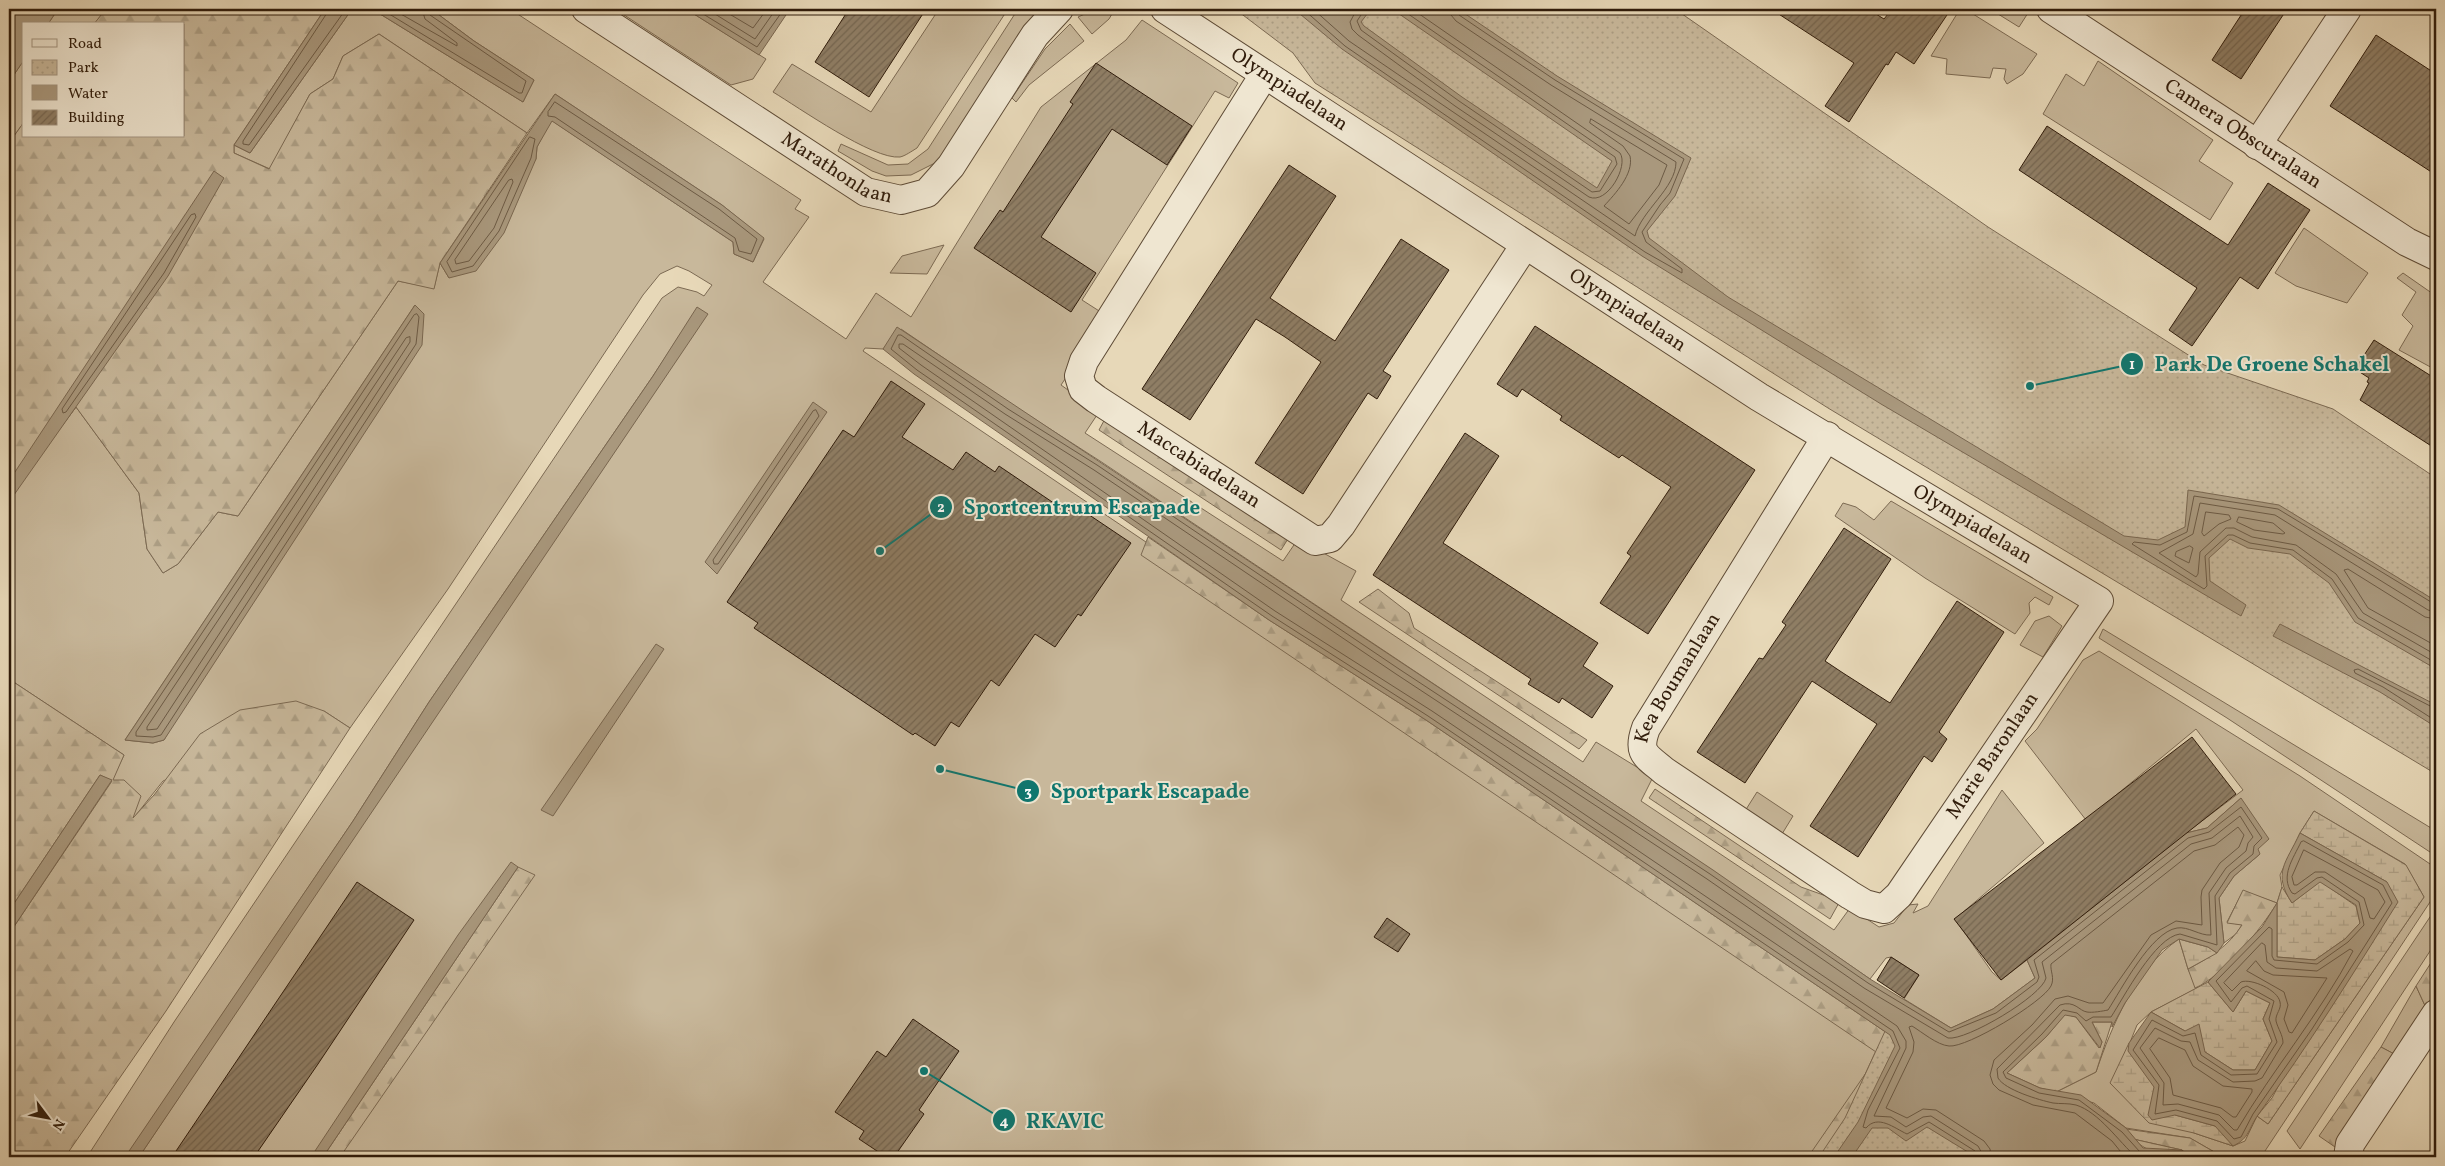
<svg xmlns="http://www.w3.org/2000/svg" width="2445" height="1166" font-family="Vollkorn,serif">
<style>
.green{fill:#c8b89b;stroke:#7c6a53;fill-rule:evenodd}
.forest{fill:url(#forest-firs);stroke:#7c6a53}
.wetland{fill:url(#wetland-marsh);stroke:#7c6a53}
.park{fill:url(#park-dots);stroke:#7c6a53}
.water{fill:#a9987d;stroke:#79664f}
.lines{fill:none;stroke-linecap:round;stroke-linejoin:round}
.shore{stroke:#6c5a44;stroke-width:1}
.building{fill:url(#building-hatch);stroke:#301c0b}
.street-casing{stroke:#5e4b36;stroke-width:30}
.street{stroke:#efe6d1;stroke-width:28}
.labels{text-anchor:middle;dominant-baseline:central;stroke-width:4;stroke-linejoin:round;paint-order:stroke}
.street-label{font-size:20px;fill:#301c0b;stroke:#efe6d1}
.leader{fill:none;stroke:#0f766e;stroke-width:2}
.callout-dot{fill:#0f766e;stroke:#efe6d1;stroke-width:2}
.mark-label{font-size:15px;text-anchor:middle;font-weight:bold;fill:#fff}
.callout-label{font-size:21px;text-anchor:middle;font-weight:bold;fill:#0f766e;stroke:#efe6d1;stroke-width:4;stroke-linejoin:round;paint-order:stroke}
</style>
<defs>
<pattern id="forest-firs" width="22" height="20" patternUnits="userSpaceOnUse" patternTransform="scale(1.25)"><rect width="22" height="20" fill="#c8b89b"/><path d="M5 1l3.5 6h-7zM16 11l3.5 6h-7z" fill="#ac9e84"/></pattern>
<pattern id="wetland-marsh" width="20" height="14" patternUnits="userSpaceOnUse" patternTransform="scale(1.25)"><rect width="20" height="14" fill="#c8b89b"/><path d="M1 5h8M5 5V1M11 12h8M15 12V8" fill="none" stroke="#ac9e84"/></pattern>
<pattern id="park-dots" width="8" height="8" patternUnits="userSpaceOnUse" patternTransform="scale(1.25)"><rect width="8" height="8" fill="#c8b89b"/><path d="M2 2h.1M6 6h.1" fill="none" stroke="#ac9e84" stroke-width="1.8" stroke-linecap="round"/></pattern>
<pattern id="building-hatch" width="6" height="6" patternUnits="userSpaceOnUse" patternTransform="scale(1.25)"><rect width="6" height="6" fill="#8f7e65"/><path d="M-1 1l2-2M0 6l6-6M5 7l2-2" fill="none" stroke="#756651"/></pattern>
</defs>
<rect width="100%" height="100%" fill="#e7d8b8"/>
<filter id="stains"><feTurbulence type="fractalNoise" baseFrequency=".004" numOctaves="4"/><feColorMatrix values="0 0 0 0 .2 0 0 0 0 .09 0 0 0 0 .02 0 0 0 .5 -.17"/></filter>
<radialGradient id="worn" r=".72"><stop offset=".6" stop-color="#630" stop-opacity="0"/><stop offset="1" stop-color="#630" stop-opacity=".3"/></radialGradient>
<g class="green">
<polygon points="58,9 106,9 94,24 48,24"/>
<path d="M352,9h20l151,93 11,-22 -60,-39 -43,-32h79l291,191 -6,9 14,8 -46,65 83,57 30,-46 35,24 130,-210 85,-67 16,-20 96,63 -9,15 -14,-7 -133,209 25,16 -46,69 38,27 -14,21 198,128 15,-22 58,32 -15,29 242,162 13,-20 57,35 -12,24 193,129 16,-22 29,19 15,-4 14,-18 10,-1 -5,9 15,-7 74,-116 42,53 -89,76 37,53 9,8 26,-20 8,18 -42,31 -42,19 -47,-29 15,-24 -28,-18 -5,1 -16,21 -183,-126 -587,-392 -89,-57 -110,-75 -18,20 -18,-1 -2,3 948,640 75,38 -41,89 -26,39h-1680l521,-781 33,-61 -40,61 -224,326 -76,119 -227,336h-39l87,-135 488,-724 16,-11 19,5 7,4 8,-11 -23,-14 -12,-5 -17,8 -17,21 -195,294 -98,139 -26,-17 -161,70 -31,39 -20,-40 12,-25 -115,-76v-182l67,-90 63,86 8,56 16,24 15,-9 40,-52 20,4 160,-235 36,7 6,-25 9,15 87,-119 1,-12 14,-27 182,122 1,12 19,8 11,-23 -42,-34 -167,-111 -28,39 -148,-99 -36,22 -10,23 -23,15 -40,75 -36,-16v-8l16,8zM415,305l-251,435 -11,3 -28,-3z"/>
<polygon points="615,9 686,9 766,59 753,79 731,85"/>
<path d="M939,9h69l-91,139c-5,3 -12,8 -17,9 -27,3 -102,-50 -127,-65l19,-28 79,48z"/>
<polygon points="1018,9 1041,9 1010,48 939,161 911,175 886,176 872,171 838,151 841,144 888,165 908,164 928,149"/>
<polygon points="1096,9 1115,9 1109,19 1092,34 1078,17"/>
<polygon points="1960,9 1965,9 2037,54 2023,74 2007,84 2004,79 2006,69 1993,68 1990,78 1946,74 1947,59 1931,56"/>
<polygon points="1990,9 2021,9 2028,13 2019,27"/>
<polygon points="1070,24 1084,41 1029,85 1016,102 1012,98 1045,49"/>
<polygon points="24,60 24,122 9,143 9,82"/>
<polygon points="2098,61 2213,140 2199,161 2233,183 2210,220 2043,114 2066,74 2084,86"/>
<polygon points="2304,228 2368,273 2347,303 2296,286 2275,273"/>
<polygon points="944,245 927,274 890,273 902,256"/>
<polygon points="2403,273 2436,296 2436,370 2399,350 2413,326 2402,315 2416,292 2397,278"/>
<polygon points="1891,501 2053,597 2049,605 2035,597 2029,603 2030,613 2015,634 1925,578 1835,516 1843,503 1856,507 1874,520"/>
<polygon points="2049,616 2062,626 2043,657 2020,645 2035,621"/>
<polygon points="2103,629 2436,831 2436,856 2227,718 2099,638"/>
<path d="M2099,651l201,125 136,92v25l-175,264h-38l-33,-19 -64,-10 -32,-25 -38,-11 40,-20c16,-47 40,-104 83,-133l9,30 9,19 -46,24 -14,13 -23,57 80,51 39,13 12,-5 12,-25 11,8 156,-227 -19,-33 -91,-53 -14,22 -20,42 2,12 -5,16 -34,-12 -16,31 15,3 -6,9 -12,9 -5,-45 15,-22 25,-21 -18,-57 -34,30 -21,5 57,-43 -47,-61 -110,91 -61,-79 12,-12 46,-69z"/>
<polygon points="1757,792 1793,816 1782,834 1745,811"/>
<polygon points="2436,908 2436,942 2300,1149 2287,1131"/>
<polygon points="2416,986 2427,1010 2396,1055 2381,1047"/>
</g>
<g class="forest">
<polygon points="106,9 325,9 234,145 234,153 269,169 310,94 333,79 343,56 379,34 527,133 440,263 434,289 398,281 238,516 218,512 178,564 163,573 147,549 139,493 76,407 9,497 9,143 24,122 24,136 184,136 184,24 94,24"/>
<polygon points="1107,415 1291,534 1281,550 1099,430"/>
<polygon points="1148,537 1269,620 1426,720 1890,1035 1834,1157 1808,1157 1879,1054 1141,555"/>
<polygon points="1378,589 1409,613 1414,628 1587,740 1579,749 1359,602"/>
<polygon points="9,679 124,755 113,780 124,780 141,796 133,818 154,795 200,734 240,710 296,701 324,711 350,728 166,1011 65,1157 9,1157 9,934 112,781 100,775 9,911"/>
<polygon points="1655,789 1801,887 1840,901 1830,919 1649,798"/>
<polygon points="518,867 535,875 340,1157 323,1157"/>
<path d="M2243,890l34,13c-15,25 -55,74 -82,85l-7,-19c21,-11 41,-23 54,-44l-15,-2z"/>
<polygon points="2436,955 2436,996 2427,1010 2416,986"/>
<polygon points="2065,1014 2076,1017 2099,1048 2102,1042 2092,1022 2112,1022 2096,1072 2056,1092 2040,1088 2007,1073 2046,1037"/>
<polygon points="2381,1047 2396,1055 2335,1147 2319,1136"/>
<polygon points="2126,1129 2190,1138 2223,1157 2190,1157 2182,1150 2133,1139"/>
</g>
<g class="wetland">
<polygon points="2314,811 2406,865 2424,897 2268,1124 2257,1116 2272,1098 2387,882 2300,833"/>
<polygon points="2320,881 2356,906 2360,923 2345,939 2315,960 2277,957 2277,903 2282,887 2292,903"/>
<polygon points="2179,939 2208,947 2217,953 2188,969"/>
<polygon points="2208,982 2233,1012 2246,991 2270,1003 2263,1019 2272,1041 2255,1070 2233,1070 2205,1052 2185,1031 2151,1012"/>
<polygon points="2129,1043 2175,1115 2215,1126 2224,1123 2233,1146 2194,1133 2149,1123 2110,1083"/>
<path d="M2133,1139l49,11 8,7c-21,0 -41,-3 -57,-18z"/>
</g>
<g class="park">
<polygon points="1235,9 1675,9 1988,227 2204,365 2333,409 2436,478 2436,774 1828,408 1315,83 1293,53"/>
<polygon points="1886,1029 2076,1157 1819,1157 1845,1118"/>
</g>
<g class="water">
<polygon points="13,9 58,9 48,24 24,24 24,60 9,82 9,16"/>
<polygon points="325,9 352,9 250,153 234,145"/>
<polygon points="372,9 431,9 474,41 534,80 523,102"/>
<polygon points="686,9 790,9 759,55"/>
<polygon points="1294,9 1371,9 1361,22 1364,26 1462,97 1597,188 1612,161 1392,9 1458,9 1557,76 1691,158 1675,196 1647,231 1649,238 1728,297 2124,536 2158,540 2185,527 2188,490 2279,505 2436,601 2436,669 2355,622 2329,583 2290,554 2248,548 2230,539 2209,558 2210,581 2246,605 2241,616 1881,404 1642,256 1342,49"/>
<polygon points="555,94 722,205 764,238 753,262 734,254 733,242 552,121 537,147 536,159 504,233 476,271 449,278 440,263"/>
<polygon points="214,171 224,178 168,276 9,502 9,481"/>
<polygon points="415,305 424,314 422,345 164,740 153,743 125,740"/>
<polygon points="697,307 708,314 139,1157 125,1157 353,821 429,702 653,376"/>
<polygon points="897,327 1713,870 1870,979 1951,1028 1993,1009 2035,978 2027,960 2186,833 2207,828 2241,798 2269,839 2258,849 2260,854 2234,876 2219,898 2224,943 2217,953 2208,947 2179,939 2162,950 2125,1003 2112,1027 2112,1022 2092,1022 2102,1042 2100,1048 2076,1017 2065,1015 2046,1037 2007,1073 2040,1088 2081,1095 2126,1128 2143,1148 2182,1150 2186,1157 1976,1157 1927,1127 1906,1141 1888,1128 1872,1128 1852,1157 1834,1157 1858,1122 1895,1046 1890,1035 1426,720 1269,620 914,374 883,349"/>
<polygon points="813,402 827,412 717,574 705,562"/>
<polygon points="2280,624 2436,705 2436,727 2380,692 2273,636"/>
<polygon points="656,644 664,649 553,816 541,810"/>
<polygon points="100,775 112,780 9,934 9,911"/>
<path d="M2300,833l87,49 11,20c-45,72 -90,144 -140,213 -10,14 -8,23 -25,31l-18,-20 -40,-11 -23,5 -4,-5 6,-28 -26,-36 1,-8 22,-31 34,19 14,-7 6,28 28,18h22l17,-29 -9,-22 7,-16 -24,-12 -13,21 -25,-30 54,-55 15,-24v54l38,3 30,-21 15,-16 -4,-18 -36,-23 -28,21c-20,-30 -6,-40 8,-70z"/>
<polygon points="511,862 518,867 323,1157 311,1157 458,935"/>
</g>
<g class="lines">
<g class="shore">
<polyline points="328,9 327,13 243,141 243,144 249,145 346,9"/>
<polyline points="381,9 519,93 522,93 526,81 430,15 428,9"/>
<polyline points="392,9 457,46 457,43 425,19 422,9"/>
<polyline points="695,9 757,47 784,9"/>
<polyline points="707,9 755,39 776,9"/>
<polyline points="721,9 753,28 767,9"/>
<polyline points="1303,9 1345,46 1435,108 1645,252 1682,273 1682,269 1646,242 1642,232 1660,205 1670,193 1684,159 1555,80 1459,15 1456,9"/>
<path d="M1313,9l36,32 286,195c6,-25 41,-48 41,-74l-125,-77 -95,-64 -5,-6 -1,-6"/>
<path d="M1357,9l-7,13 2,7 6,6 97,71 134,91c18,8 40,-31 31,-44l-208,-144"/>
<polyline points="1365,9 1357,21 1361,30 1459,101 1592,192 1600,191 1617,164 1615,157 1401,9"/>
<polygon points="555,102 719,209 757,239 751,254 739,251 735,238 555,117 548,116 548,112"/>
<path d="M1591,119l76,46 -8,20 -30,39 -25,-18c11,-12 30,-32 26,-50l-7,-10 -33,-23z"/>
<polygon points="530,137 535,139 531,158 499,231 473,266 452,272 447,262"/>
<polygon points="509,180 512,179 513,182 494,228 469,261 456,264 455,260"/>
<polygon points="195,214 196,217 164,273 66,412 63,413 62,409 191,215"/>
<polygon points="417,314 419,317 416,344 161,735 153,737 136,736 136,732 414,315"/>
<polygon points="410,337 410,342 157,729 147,730 147,727 406,338"/>
<polygon points="816,410 819,416 718,564 714,564 713,560 813,411"/>
<polygon points="2206,512 2229,515 2231,519 2219,524 2204,536 2202,533"/>
<polygon points="2239,517 2273,523 2285,533 2283,534 2254,530 2237,522"/>
<polygon points="2190,546 2193,548 2189,563 2175,556 2176,552"/>
<polyline points="2436,605 2278,509 2194,496 2187,532 2160,545 2134,542 2132,544 2204,589 2207,586 2205,556 2228,535 2233,535 2250,543 2293,550 2332,579 2358,618 2436,663"/>
<polyline points="2436,612 2428,610 2275,515 2200,503 2193,534 2159,553 2196,577 2198,574 2200,552 2226,528 2234,528 2252,537 2296,545 2336,574 2363,613 2436,655"/>
<polyline points="2436,619 2425,617 2348,569 2344,570 2368,608 2436,646"/>
<polyline points="2436,709 2358,669 2354,670 2355,673 2383,687 2436,721"/>
<path d="M2304,841l79,44 9,18 -80,126 -59,85 -12,23 -7,2 -17,-18 -41,-11 -21,4 4,-29 -26,-35 19,-30 31,16 12,-3 6,22 30,20 26,-1 20,-32 -8,-23 5,-18 -27,-15 -5,2 -11,14 -15,-21 53,-54 3,2v27l2,4 43,4 31,-22 16,-17 -5,-23 -37,-25 -5,1 -22,16 -3,-1c-12,-17 1,-34 9,-51z"/>
<polygon points="2304,850 2378,890 2385,902 2374,919 2370,918 2364,898 2325,872 2315,872 2297,885 2294,885 2292,877"/>
<path d="M2262,943l3,2 2,17 9,6 41,3 33,-22 3,2c-33,63 -80,118 -116,179h-3l-15,-15 -41,-11 -15,1 1,-22 -24,-35 15,-20 26,13 9,1 8,18 35,22 22,-1 7,-3 21,-35c0,-8 -5,-14 -7,-22 -1,-7 6,-12 4,-19 -2,-12 -29,-24 -39,-20l-9,9 -8,-8z"/>
<polygon points="2256,961 2264,971 2273,975 2327,978 2292,1033 2289,1032 2284,1019 2288,1005 2284,992 2247,971"/>
<polygon points="2159,1038 2185,1050 2193,1066 2223,1086 2252,1089 2252,1092 2236,1117 2233,1117 2221,1108 2173,1095 2170,1078 2150,1049"/>
<path d="M1977,1157l-2,-6 -46,-29 -22,12c-13,-6 -29,-20 -41,-6l-3,-1 5,-17 32,-62 -7,-17 -465,-315 -156,-100 -355,-246 -26,-21 7,-14h3l107,74 89,56 302,204 311,205 158,109 81,49 47,-19 41,-31 2,-5 -5,-17 154,-122 21,-6 32,-25 21,31 -8,8 -1,8 -23,19 -15,23 2,49 -37,-11c-25,3 -56,63 -69,83h-18l-7,4 -9,-8 -14,-3 -21,24 -39,38 3,6 33,15 40,7 43,32 18,20 40,5"/>
<path d="M1984,1157l-6,-11 -47,-30 -8,1 -17,10 -15,-10 -17,-1 32,-68v-7l-9,-15 -465,-315 -157,-100 -354,-246 -22,-17v-4h4l102,70 89,56 302,204 311,205 157,109 84,50c18,3 94,-42 98,-60l-4,-16 149,-118 21,-6 28,-22 13,21 -5,6 -2,8 -20,17 -17,25 2,42c-11,1 -23,-9 -34,-7 -26,4 -56,62 -69,82 -5,1 -16,3 -21,2 -8,-1 -12,-12 -27,-7l-63,64 1,9c7,12 41,22 55,25 7,1 15,0 23,2 23,7 43,37 60,52"/>
<path d="M1991,1157l-1,-8 -6,-8 -48,-31 -13,-1 -16,9 -21,-10 27,-56 1,-10 -5,-15 3,-1c10,6 25,19 37,20 18,2 94,-44 102,-60 4,-8 -1,-15 0,-22l143,-113 21,-6 23,-18 6,8 -5,12 -19,16 -18,27 -1,7 1,28 -26,-4 -25,14 -48,68h-14l-21,-7 -13,3 -23,26 -38,35 -4,15 3,9 6,6 34,15 42,8 37,28 13,16"/>
</g>
</g>
<g class="building">
<polygon points="849,9 926,9 869,97 815,62"/>
<polygon points="1771,9 1868,9 1884,19 1892,9 1951,9 1914,64 1896,52 1888,65 1886,64 1849,122 1825,106 1854,63"/>
<polygon points="2245,9 2287,9 2241,79 2212,60"/>
<polygon points="2376,35 2436,74 2436,175 2330,106"/>
<polygon points="1096,63 1192,126 1167,165 1112,129 1041,237 1096,273 1071,312 974,248 1000,210 1003,212 1073,104 1070,102"/>
<polygon points="2047,126 2228,245 2268,183 2310,210 2258,289 2240,277 2192,346 2169,330 2197,288 2019,170"/>
<polygon points="1289,165 1336,196 1270,298 1306,322 1335,341 1401,239 1449,270 1383,371 1391,376 1377,399 1368,393 1303,494 1255,463 1321,362 1285,337 1256,319 1190,420 1142,389"/>
<polygon points="1535,326 1755,470 1648,634 1600,603 1631,556 1627,553 1671,487 1622,455 1619,458 1560,420 1562,416 1522,389 1517,397 1497,384"/>
<polygon points="2374,340 2436,379 2436,449 2360,400 2369,383 2367,382 2369,378 2355,369"/>
<polygon points="891,381 925,404 902,437 953,470 966,452 995,472 999,466 1067,512 1073,504 1131,543 1081,616 1078,614 1055,647 1035,634 999,686 991,680 959,727 951,722 935,746 915,733 913,735 754,628 758,623 727,602 843,430 854,437"/>
<polygon points="1465,433 1499,456 1443,543 1598,643 1583,666 1613,686 1592,718 1562,698 1559,703 1528,684 1531,679 1373,575"/>
<polygon points="1844,528 1891,559 1825,661 1843,673 1890,703 1957,601 2004,632 1939,732 1947,739 1932,762 1924,756 1858,857 1810,826 1877,724 1812,681 1745,783 1697,752 1759,658 1763,659 1786,625 1782,622"/>
<polygon points="2192,737 2236,794 2001,980 1954,919"/>
<polygon points="357,882 414,920 318,1064 254,1157 172,1157"/>
<polygon points="1387,918 1410,934 1398,952 1374,937"/>
<polygon points="1891,957 1919,975 1904,998 1877,980"/>
<polygon points="913,1019 959,1051 919,1110 924,1114 894,1157 886,1157 859,1139 864,1131 835,1112 877,1051 886,1057"/>
</g>
<g class="lines">
<g class="street-casing">
<g id="street">
<path id="s1" d="M586,9l280,183 35,8 26,-7 24,-27 84,-131 24,-26"/>
<path id="s2" d="M1165,9l594,388 340,204 -200,294 -15,14 -19,-5 -15,-9 -186,-124c-19,-16 -27,-18 -18,-43l181,-292"/>
<path id="s3" d="M2051,9l356,233 29,14"/>
<path id="s4" d="M1264,75l-180,286 -5,15 4,13 13,10 219,142 15,-3 11,-13 184,-280"/>
<polyline points="2257,145 2347,9"/>
<polyline points="2348,1157 2350,1144 2436,1014"/>
</g>
</g>
<use href="#street" class="street"/>
</g>
<g class="labels">
<g class="street-label">
<text stroke="none"><textPath href="#s2" startOffset="148">Olympiadelaan</textPath></text>
<text stroke="none"><textPath href="#s3" startOffset="229">Camera Obscuralaan</textPath></text>
<text stroke="none"><textPath href="#s1" startOffset="298">Marathonlaan</textPath></text>
<text stroke="none"><textPath href="#s2" startOffset="552">Olympiadelaan</textPath></text>
<text stroke="none"><textPath href="#s4" startOffset="506">Maccabiadelaan</textPath></text>
<text stroke="none"><textPath href="#s2" startOffset="958">Olympiadelaan</textPath></text>
<text stroke="none"><textPath href="#s2" startOffset="1854">Kea Boumanlaan</textPath></text>
<text transform="translate(1993 756) rotate(-56)">Marie Baronlaan</text>
</g>
</g>
<path class="leader" d="M2030 386L2132 364M880 551L941 507M940 769L1028 791M924 1071L1004 1120"/>
<g class="callout-dot">
<circle cx="2030" cy="386" r="5"/>
<circle cx="880" cy="551" r="5"/>
<circle cx="940" cy="769" r="5"/>
<circle cx="924" cy="1071" r="5"/>
<circle cx="2132" cy="364" r="12"/>
<circle cx="941" cy="507" r="12"/>
<circle cx="1028" cy="791" r="12"/>
<circle cx="1004" cy="1120" r="12"/>
</g>
<g class="mark-label">
<text x="2132" y="369">1</text>
<text x="941" y="512">2</text>
<text x="1028" y="796">3</text>
<text x="1004" y="1126">4</text>
</g>
<g class="callout-label">
<text x="2272" y="371">Park De Groene Schakel</text>
<text x="1082" y="514">Sportcentrum Escapade</text>
<text x="1150" y="798">Sportpark Escapade</text>
<text x="1065" y="1128">RKAVIC</text>
</g>
<rect width="2445" height="1166" fill="none" stroke="#e7d8b8" stroke-width="30"/>
<rect x="10" y="10" width="2425" height="1146" fill="none" stroke="#301c0b" stroke-width="2.5"/>
<rect x="15" y="15" width="2415" height="1136" fill="none" stroke="#301c0b"/>
<rect x="22" y="22" width="162" height="115" fill="#efe6d1" stroke="#a39582"/>
<rect x="32" y="39" width="25" height="8" fill="#efe6d1" stroke="#a39582"/>
<text x="68" y="48" font-size="15" fill="#301c0b">Road</text>
<rect x="32" y="60" width="25" height="15" fill="url(#park-dots)" stroke="#a39582"/>
<text x="68" y="72" font-size="15" fill="#301c0b">Park</text>
<rect x="32" y="85" width="25" height="15" fill="#a9987d" stroke="#a39582"/>
<text x="68" y="98" font-size="15" fill="#301c0b">Water</text>
<rect x="32" y="110" width="25" height="15" fill="url(#building-hatch)" stroke="#a39582"/>
<text x="68" y="122" font-size="15" fill="#301c0b">Building</text>
<g transform="translate(48 1118) rotate(122)" stroke="#efe6d1" stroke-width="4" paint-order="stroke">
<path d="M0-4L9 19L0 12L-9 19Z" fill="#301c0b"/>
<text y="-8" font-size="14" font-weight="bold" text-anchor="middle" fill="#301c0b">N</text>
</g>
<rect width="100%" height="100%" filter="url(#stains)"/>
<rect width="100%" height="100%" fill="url(#worn)"/>
</svg>
